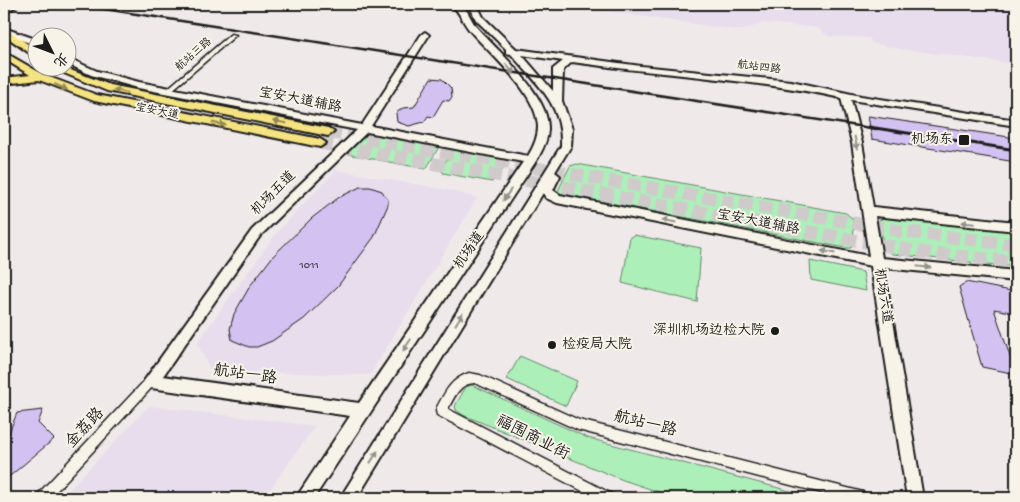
<svg xmlns="http://www.w3.org/2000/svg" width="1020" height="502" font-family="'Gochi Hand','LXGW WenKai TC',sans-serif">
<style>
.built{fill:#e7ddec}
.green{fill:#acefb9;stroke:#64866a}
.building{fill:#d3c1f2;stroke:#1c1c1c}
.lines{fill:none;stroke-linecap:round;stroke-linejoin:round}
.primary-tunnel{stroke:#d0cacb;stroke-width:13;stroke-dasharray:13 6;stroke-linecap:butt}
.street-casing{stroke:#1c1c1c;stroke-width:3}
.secondary-casing{stroke:#1c1c1c;stroke-width:4}
.primary-casing{stroke:#1c1c1c;stroke-width:4}
.street{fill:#f7f3e8;fill-rule:evenodd}
.secondary{fill:#f7f3e8;fill-rule:evenodd}
.primary{fill:#f5e382;fill-rule:evenodd}
.rail-far1{stroke:#1c1c1c;stroke-width:2.5}
.rail{stroke:#1c1c1c;stroke-width:3}
.oneway{fill:#94928c}
.oneway2{fill:#938954}
.poi-dot{fill:#1c1c1c;stroke:#f7f3e8;stroke-width:2}
.labels{text-anchor:middle;dominant-baseline:central;stroke-width:4;stroke-linejoin:round;paint-order:stroke}
.far-street-label{font-size:11px;fill:#1c1c1c;stroke:#f7f3e8}
.number-label{font-size:11px;fill:#4a4552}
.street-label{font-size:14px;fill:#1c1c1c;stroke:#f7f3e8}
.poi-label{font-size:14px;fill:#1c1c1c;stroke:#f7f3e8;text-anchor:end}
.near-street-label{font-size:16px;fill:#1c1c1c;stroke:#f7f3e8}
</style>
<rect width="100%" height="100%" fill="#f0e9ea"/>
<filter id="ink" filterUnits="userSpaceOnUse"><feTurbulence type="fractalNoise" baseFrequency=".02" numOctaves="2"/><feDisplacementMap in="SourceGraphic" scale="10" xChannelSelector="R" yChannelSelector="G"/><feConvolveMatrix kernelMatrix="1 2 1 2 8 2 1 2 1" color-interpolation-filters="sRGB"/></filter>
<g filter="url(#ink)">
<g class="built">
<polygon points="555,4 1016,4 1016,64 901,49 872,43 869,38 828,36 818,28 811,27 763,23 743,30 737,30"/>
<polygon points="336,170 453,191 477,198 370,375 211,371 197,343 277,232"/>
<polygon points="149,406 315,426 264,498 61,498"/>
</g>
<g class="green">
<polygon points="369,132 438,145 439,147 426,169 347,154"/>
<polygon points="454,148 505,158 507,165 492,182 443,173 441,169"/>
<polygon points="577,164 846,213 853,219 854,244 851,248 846,248 557,193 570,166"/>
<polygon points="884,218 1016,231 1016,267 892,254 884,248 879,220"/>
<polygon points="634,235 701,248 697,302 622,283 630,237"/>
<polygon points="810,261 863,272 866,291 811,280"/>
<polygon points="520,356 577,381 566,406 507,379"/>
<polygon points="472,385 588,438 817,498 677,498 623,480 463,415 456,410 455,406 466,387"/>
</g>
<g class="building">
<polygon points="431,78 442,79 451,88 452,97 449,101 443,100 433,117 428,116 424,122 409,126 397,122 396,113 403,108 414,107"/>
<polygon points="868,116 1016,138 1016,162 872,139"/>
<polygon points="360,187 370,187 382,191 388,200 388,205 374,237 338,286 304,319 272,341 257,347 249,347 232,340 230,329 234,314 250,286 273,256 312,218 338,198"/>
<polygon points="966,282 1016,292 1016,313 994,309 1016,374 982,367 959,287"/>
<polygon points="43,410 38,423 54,439 4,481 4,436 8,435 17,413"/>
</g>
<g class="lines">
<g class="primary-tunnel">
<polyline points="328,132 900,231 1016,245"/>
<polyline points="320,143 920,252 1016,262"/>
</g>
<g class="street-casing">
<g id="street">
<polygon points="231,34 236,35 170,92 166,92 166,90"/>
<path d="M469,373l11,2 99,45 284,72 4,2 2,4h-28l-263,-68 -103,-47c-15,0 -21,14 -27,26l164,85 2,4h-18l-159,-83 -1,-4 1,-4c9,-16 13,-27 32,-34z"/>
<polygon points="151,376 155,378 156,381 155,384 50,498 36,498 38,494 147,378"/>
</g>
</g>
<g class="secondary-casing">
<g id="secondary">
<polygon points="11,4 20,4 4,13 4,8"/>
<path d="M451,4h10c8,7 10,17 17,25 21,23 71,66 70,100 0,10 -5,20 -10,29l-224,340h-18l54,-82 -199,-28 -5,-2 -2,-5 108,-151 105,-100 -219,-42 -47,-13 -23,-11v-6l29,13 42,11 223,43 59,-90 4,-3 4,3 -58,91 157,30c5,-8 10,-19 10,-29 -1,-34 -46,-71 -67,-95 -8,-9 -11,-20 -20,-28zM367,132l156,30 -164,241 -196,-27 97,-140z"/>
<path d="M469,4h8l6,13 33,32 125,17 150,15 70,15 155,24v6l-165,-26 11,43 11,64 143,15v9l-141,-15 7,42 134,13v10l-132,-13 39,230h-16l-36,-232 -314,-63 -11,-5 -3,-5 -186,305h-17l221,-352c2,-42 -25,-63 -50,-92l-5,-1v-4l-30,-29zM522,55l41,6 -10,8v22zM572,62c90,13 181,17 269,36l11,45 17,113 -309,-61 -7,-5 7,-14 -5,-4 16,-26 1,-17 -10,-28 1,-31z"/>
<polygon points="4,28 38,40 38,46 4,34"/>
</g>
</g>
<g class="primary-casing">
<g id="primary">
<polygon points="4,28 38,51 38,59 4,35"/>
<polygon points="4,52 44,75 97,95 320,139 326,143 320,147 94,101 39,80 4,84 4,78 30,75 4,59"/>
<polygon points="52,68 65,68 110,85 328,128 334,132 328,136 107,91"/>
</g>
</g>
<use href="#street" class="street"/>
<use href="#secondary" class="secondary"/>
<use href="#primary" class="primary"/>
<polyline class="rail-far1" points="72,4 877,129"/>
<polyline class="rail" points="869,127 1016,150"/>
</g>
<defs><path id="oneway-solid" d="M-6-.8H1V-3.2L6.5 0L1 3.2V.8H-6Z" transform="scale(1.25)"/></defs>
<g class="oneway">
<use href="#oneway-solid" transform="translate(510 69) rotate(49)"/>
<use href="#oneway-solid" transform="translate(856 143) rotate(78)"/>
<use href="#oneway-solid" transform="translate(507 195) rotate(124)"/>
<use href="#oneway-solid" transform="translate(669 221) rotate(-169)"/>
<use href="#oneway-solid" transform="translate(968 223) rotate(-175)"/>
<use href="#oneway-solid" transform="translate(828 252) rotate(-169)"/>
<use href="#oneway-solid" transform="translate(924 267) rotate(6)"/>
<use href="#oneway-solid" transform="translate(459 319) rotate(-58)"/>
<use href="#oneway-solid" transform="translate(407 345) rotate(124)"/>
<use href="#oneway-solid" transform="translate(374 457) rotate(-58)"/>
</g>
<g class="oneway2">
<use href="#oneway-solid" transform="translate(61 87) rotate(24)"/>
<use href="#oneway-solid" transform="translate(120 91) rotate(-167)"/>
<use href="#oneway-solid" transform="translate(280 122) rotate(-169)"/>
<use href="#oneway-solid" transform="translate(219 124) rotate(11)"/>
</g>
</g>
<g class="poi-dot">
<rect x="958" y="134" width="12" height="12" rx="2.5"/>
<circle cx="775" cy="331" r="5"/>
<circle cx="552" cy="345" r="5"/>
</g>
<g class="labels">
<g class="far-street-label">
<text transform="translate(194 55) rotate(-41)">航站三路</text>
<text transform="translate(759 68) rotate(7)">航站四路</text>
<text transform="translate(157 112) rotate(11)">宝安大道</text>
</g>
<g class="number-label">
<text x="309" y="266">1011</text>
</g>
<g class="street-label">
<text transform="translate(300 101) rotate(11)">宝安大道辅路</text>
<text transform="translate(274 194) rotate(-45)">机场五道</text>
<text transform="translate(758 223) rotate(11)">宝安大道辅路</text>
<text transform="translate(470 251) rotate(-56)">机场道</text>
<text transform="translate(882 296) rotate(81)">机场六道</text>
</g>
<g class="poi-label">
<text x="953" y="140">机场东</text>
<text x="765" y="331">深圳机场边检大院</text>
<text x="562" y="345" text-anchor="start">检疫局大院</text>
</g>
<g class="near-street-label">
<text transform="translate(245 376) rotate(8)">航站一路</text>
<text transform="translate(645 425) rotate(14)">航站一路</text>
<text transform="translate(86 429) rotate(-47)">金荔路</text>
<text transform="translate(532 439) rotate(27)">福围商业街</text>
</g>
</g>
<rect width="1020" height="502" fill="none" stroke="#f7f3e8" stroke-width="20"/>
<rect x="10" y="10" width="1000" height="482" fill="none" stroke="#1c1c1c" stroke-width="2" filter="url(#ink)"/>
<g transform="translate(52 52) rotate(132)"><circle r="24" fill="#f7f3e8" stroke="#9f9d96"/>
<path d="M0-4L9 19L0 12L-9 19Z" fill="#1c1c1c"/>
<text y="-8" font-size="14" font-weight="bold" text-anchor="middle" fill="#1c1c1c">北</text>
</g>
</svg>
